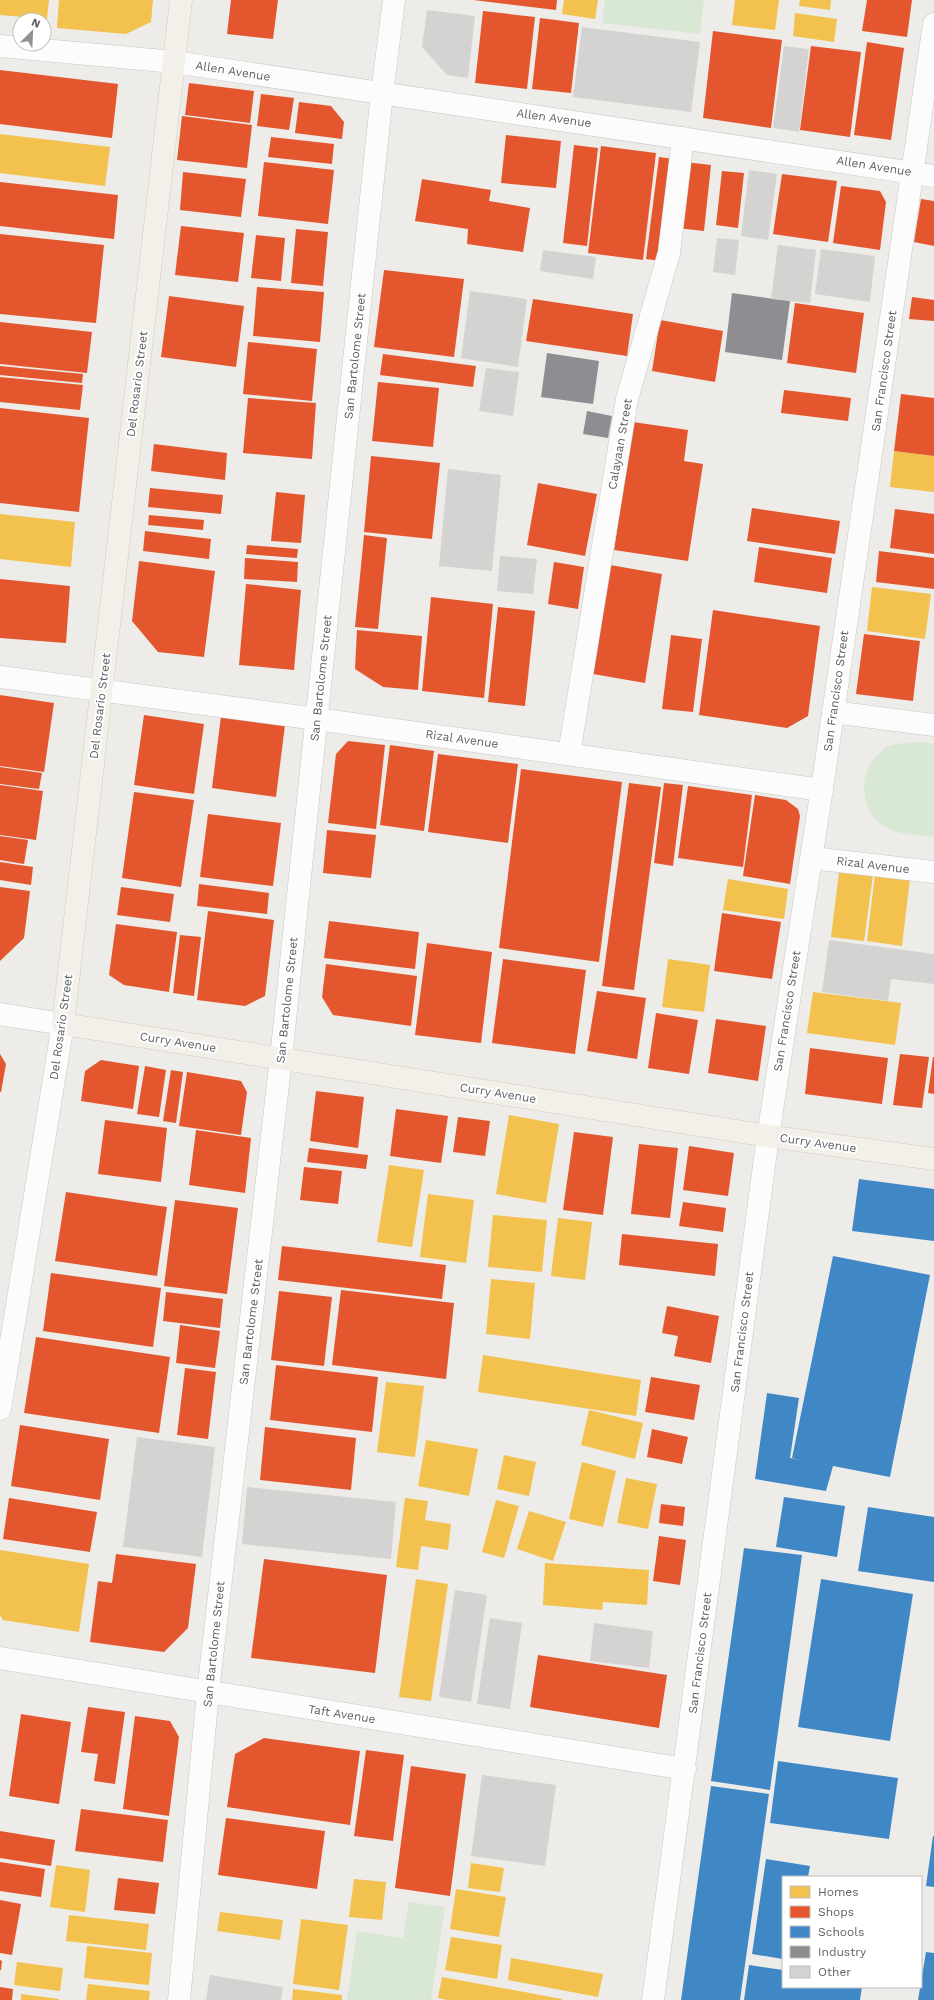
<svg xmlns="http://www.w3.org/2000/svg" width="934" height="2000" font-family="'Work Sans',sans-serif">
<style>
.green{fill:#d8e8d5}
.homes{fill:#f2c14e}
.shops{fill:#e4572e}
.schools{fill:#3f88c5}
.industry{fill:#8d8d92}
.building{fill:#d4d3d1}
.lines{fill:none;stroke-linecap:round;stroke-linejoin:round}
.minor-casing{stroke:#c8c8c8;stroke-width:23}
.major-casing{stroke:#d3cbb9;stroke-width:23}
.minor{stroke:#fcfcfc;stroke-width:22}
.major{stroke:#f2f0e9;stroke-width:22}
.labels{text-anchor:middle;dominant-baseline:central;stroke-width:4;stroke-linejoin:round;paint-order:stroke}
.street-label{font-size:12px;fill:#5e6165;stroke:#fff}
</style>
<rect width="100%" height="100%" fill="#edece9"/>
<g class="green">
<polygon points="605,0 704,0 700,34 602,23"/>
<path d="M922,742l12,2v93c-13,-2 -30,-2 -43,-7 -29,-12 -36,-52 -14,-74 3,-3 6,-7 9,-9 11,-5 25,-4 36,-5z"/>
<polygon points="409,1902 445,1907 431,2000 347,2000 357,1931 403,1938"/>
</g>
<g class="homes">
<polygon points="0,0 49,0 47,19 0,15"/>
<polygon points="59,0 153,0 151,22 126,34 57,28"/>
<polygon points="564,0 598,0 595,19 562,14"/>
<polygon points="735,0 779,0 775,30 732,25"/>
<polygon points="800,0 831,0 830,10 799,6"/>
<polygon points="795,13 837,19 834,42 793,36"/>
<polygon points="0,134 110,147 105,186 0,173"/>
<polygon points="894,451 934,456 934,492 890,487"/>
<polygon points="0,514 75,522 71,567 0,559"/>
<polygon points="872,587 931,594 925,639 867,631"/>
<polygon points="840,864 874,868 864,941 831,937"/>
<polygon points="875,874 910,878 902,946 867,941"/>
<polygon points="728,879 788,889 784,919 723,910"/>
<polygon points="668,959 710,965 704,1012 662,1007"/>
<polygon points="813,992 901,1003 895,1045 807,1033"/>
<polygon points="509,1115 559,1124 546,1203 496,1194"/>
<polygon points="389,1165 424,1170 412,1247 377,1242"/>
<polygon points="428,1194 474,1200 466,1263 420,1257"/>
<polygon points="493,1215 547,1220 542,1272 488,1267"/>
<polygon points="558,1218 592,1222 585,1280 551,1276"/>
<polygon points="491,1279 535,1283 530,1339 486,1334"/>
<polygon points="483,1355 641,1380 636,1416 478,1392"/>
<polygon points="386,1382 424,1386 415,1457 377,1452"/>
<polygon points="589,1410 643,1423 635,1459 581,1445"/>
<polygon points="426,1440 478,1449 469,1496 418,1486"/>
<polygon points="504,1455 536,1462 529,1496 497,1489"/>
<polygon points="582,1462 616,1471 603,1527 569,1519"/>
<polygon points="626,1478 657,1484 648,1529 617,1523"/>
<polygon points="405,1498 428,1501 425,1520 451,1524 448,1550 421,1546 418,1570 396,1567"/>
<polygon points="496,1500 519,1506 504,1558 482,1552"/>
<polygon points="529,1511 566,1522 553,1561 517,1549"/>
<polygon points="0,1550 89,1564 79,1632 3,1620 0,1615"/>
<polygon points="545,1563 649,1570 647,1605 603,1602 602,1610 543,1605"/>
<polygon points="416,1579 448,1584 431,1701 399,1697"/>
<polygon points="471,1863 504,1868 500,1892 468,1888"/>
<polygon points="56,1865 90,1870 85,1912 50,1907"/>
<polygon points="354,1879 386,1882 382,1920 349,1917"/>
<polygon points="456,1889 506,1897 499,1937 450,1929"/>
<polygon points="220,1912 283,1920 280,1940 217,1931"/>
<polygon points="69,1915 149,1924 146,1950 66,1941"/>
<polygon points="301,1919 348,1925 339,1990 293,1984"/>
<polygon points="451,1937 502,1945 497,1979 445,1970"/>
<polygon points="87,1946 152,1953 149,1985 84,1978"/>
<polygon points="511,1958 603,1974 598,1997 508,1980"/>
<polygon points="17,1962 63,1968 60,1991 14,1985"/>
<polygon points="442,1977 562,1999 562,2000 447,2000 438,1998"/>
<polygon points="88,1984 150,1991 149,2000 86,2000"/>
<polygon points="293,1989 342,1995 342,2000 292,2000"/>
<polygon points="21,1994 59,1999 59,2000 21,2000"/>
</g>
<g class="shops">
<polygon points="231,0 278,0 273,39 227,34"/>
<polygon points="473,0 557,0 556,10"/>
<polygon points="867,0 912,0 907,37 862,31"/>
<polygon points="483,11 535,17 527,89 475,83"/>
<polygon points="540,18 579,23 571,93 532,89"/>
<polygon points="713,31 782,40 771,128 703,118"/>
<polygon points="867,42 904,48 891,140 854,135"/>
<polygon points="811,46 861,52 850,137 800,130"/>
<polygon points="0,70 118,84 112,138 0,124"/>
<polygon points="189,83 254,91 250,123 185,115"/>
<polygon points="261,94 294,98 289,130 257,126"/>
<polygon points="299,102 331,106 344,122 342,139 295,133"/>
<polygon points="182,116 252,125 247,168 177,160"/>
<polygon points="506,135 561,141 556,188 501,183"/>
<polygon points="271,137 334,144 332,164 268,157"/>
<polygon points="574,145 598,148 587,246 563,243"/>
<polygon points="601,146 656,153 643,260 588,253"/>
<polygon points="659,157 674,159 661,261 646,259"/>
<polygon points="264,162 334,170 328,224 258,216"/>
<polygon points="685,162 711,165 704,231 677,228"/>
<polygon points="722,171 744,173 738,228 716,225"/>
<polygon points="183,172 246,179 241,217 180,210"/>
<polygon points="782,174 837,181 828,242 773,234"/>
<polygon points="422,179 491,190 489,201 530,208 523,252 467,244 468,229 415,221"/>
<polygon points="0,182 118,195 114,239 0,226"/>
<polygon points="841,186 880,191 886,202 880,250 833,243"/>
<polygon points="921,199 934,201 934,246 914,242"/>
<polygon points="181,226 244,233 238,282 175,275"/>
<polygon points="296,229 328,232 323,286 291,283"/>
<polygon points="0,234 104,245 96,323 0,314"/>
<polygon points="256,235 285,238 281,281 251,278"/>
<polygon points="384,270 464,279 454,357 374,347"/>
<polygon points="257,287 324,292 320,342 253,336"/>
<polygon points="169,296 244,306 236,367 161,357"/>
<polygon points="912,297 934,300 934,321 909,319"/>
<polygon points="533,299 633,314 627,356 526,341"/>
<polygon points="795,303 864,313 856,373 787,363"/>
<polygon points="660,320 723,331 715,382 652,371"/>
<polygon points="0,322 92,332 87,373 0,364"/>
<polygon points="248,342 317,349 312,401 243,394"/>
<polygon points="383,354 476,366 473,387 380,375"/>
<polygon points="0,366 83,374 82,383 0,375"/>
<polygon points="0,377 83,385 80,410 0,402"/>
<polygon points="378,382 439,388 433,447 372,441"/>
<polygon points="784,390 851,398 848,421 781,413"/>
<polygon points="901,394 934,398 934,456 894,451"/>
<polygon points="248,398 316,403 312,459 243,453"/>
<polygon points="0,408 89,418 79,512 0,503"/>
<polygon points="633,422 688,430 684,461 703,464 688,561 614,550"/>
<polygon points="154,444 227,453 225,480 151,471"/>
<polygon points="371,456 440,463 432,539 364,532"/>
<polygon points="538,483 597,494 585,556 527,545"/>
<polygon points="150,488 223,495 221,514 148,507"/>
<polygon points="276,492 305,495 301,543 271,541"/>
<polygon points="752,508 840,521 835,554 747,541"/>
<polygon points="895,509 934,514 934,554 890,548"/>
<polygon points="149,515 204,520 203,530 148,525"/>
<polygon points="145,531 211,539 209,559 143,551"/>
<polygon points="364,535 387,538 378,629 355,627"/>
<polygon points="247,545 298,549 297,558 246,554"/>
<polygon points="759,547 832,558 827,593 754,582"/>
<polygon points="879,551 934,558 934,589 876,582"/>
<polygon points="245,558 298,562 297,582 244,579"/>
<polygon points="139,561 215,571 204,657 158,652 132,621"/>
<polygon points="554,562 584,567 578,609 548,604"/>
<polygon points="610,565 662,574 645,683 593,674"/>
<polygon points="0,579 70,586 66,643 0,638"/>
<polygon points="246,584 301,590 294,670 239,665"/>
<polygon points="431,597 493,604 484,698 422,691"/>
<polygon points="498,607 535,611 525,706 488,702"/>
<polygon points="713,610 820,626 808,716 787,728 699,715"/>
<polygon points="357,630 422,636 418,690 383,687 355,669"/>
<polygon points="864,634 920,641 913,701 856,694"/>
<polygon points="671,635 702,639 693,712 662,709"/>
<polygon points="0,695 54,703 44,772 0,766"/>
<polygon points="222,708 286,717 276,797 212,788"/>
<polygon points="144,715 204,724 194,794 134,785"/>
<polygon points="348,741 385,745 376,829 328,823 336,754"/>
<polygon points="390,745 434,751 424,831 380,825"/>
<polygon points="438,754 518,764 508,843 428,832"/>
<polygon points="0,767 42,773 39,789 0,784"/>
<polygon points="521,769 622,782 599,962 499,948"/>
<polygon points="629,783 661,787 634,990 602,986"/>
<polygon points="664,783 683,785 673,866 654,863"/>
<polygon points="0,785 43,791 36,840 0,835"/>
<polygon points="688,786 752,795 743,867 678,858"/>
<polygon points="134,792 194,800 181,887 122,878"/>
<polygon points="755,795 786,800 798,809 800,816 790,884 743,876"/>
<polygon points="208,814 281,823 273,886 200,877"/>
<polygon points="327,830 376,835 371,878 323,873"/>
<polygon points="0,836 28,840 24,864 0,860"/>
<polygon points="0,862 33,867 31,885 0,880"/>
<polygon points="199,884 269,893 267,914 197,906"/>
<polygon points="0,887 30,891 24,938 0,961"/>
<polygon points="121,887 174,894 170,922 117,915"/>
<polygon points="208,911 274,920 265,996 245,1006 197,1000"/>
<polygon points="722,913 781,922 772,979 714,971"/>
<polygon points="329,921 419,932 415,969 324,958"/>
<polygon points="116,924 177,932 169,992 124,985 109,975"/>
<polygon points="180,935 201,937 194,996 173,993"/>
<polygon points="427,943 492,952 481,1043 415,1035"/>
<polygon points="503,959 586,970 575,1054 492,1043"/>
<polygon points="326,964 417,976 411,1026 333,1015 322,997"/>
<polygon points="597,991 646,998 637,1059 587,1051"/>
<polygon points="656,1013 698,1020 689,1074 648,1068"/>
<polygon points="716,1019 766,1026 758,1081 708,1073"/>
<polygon points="810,1048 888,1058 882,1104 805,1094"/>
<polygon points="0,1054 6,1064 1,1092 0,1092"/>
<polygon points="900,1054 929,1057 922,1108 893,1105"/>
<polygon points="933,1057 934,1057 934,1094 928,1093"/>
<polygon points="101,1060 139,1066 133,1109 81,1101 85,1071"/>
<polygon points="145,1066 166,1070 159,1117 137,1114"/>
<polygon points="171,1070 183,1072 176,1123 163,1121"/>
<polygon points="187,1072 241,1081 247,1092 241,1135 179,1126"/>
<polygon points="316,1091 364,1097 358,1148 310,1141"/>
<polygon points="396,1109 448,1116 441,1163 390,1156"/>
<polygon points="458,1117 490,1121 485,1156 453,1152"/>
<polygon points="105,1120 167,1128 161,1182 98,1174"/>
<polygon points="196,1130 251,1138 245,1193 189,1185"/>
<polygon points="574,1132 613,1137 603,1215 563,1210"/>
<polygon points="639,1144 678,1148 670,1218 631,1214"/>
<polygon points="689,1146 734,1153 728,1196 683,1190"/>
<polygon points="309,1148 368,1155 366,1169 307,1162"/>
<polygon points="304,1167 342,1171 338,1204 300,1200"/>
<polygon points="66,1192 167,1207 157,1276 55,1261"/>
<polygon points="175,1200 238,1208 227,1294 164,1286"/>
<polygon points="683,1202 726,1208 723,1232 679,1226"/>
<polygon points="622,1234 718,1244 715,1276 619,1265"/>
<polygon points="282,1246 446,1265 442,1299 278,1280"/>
<polygon points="51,1273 161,1288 153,1347 43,1331"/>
<polygon points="341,1290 454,1303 446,1379 332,1365"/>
<polygon points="279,1291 332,1297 324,1366 271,1360"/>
<polygon points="166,1292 223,1299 220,1328 163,1321"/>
<polygon points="667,1306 719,1316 711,1363 674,1356 678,1336 662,1333"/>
<polygon points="180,1325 220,1331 215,1368 176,1363"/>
<polygon points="36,1337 170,1357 159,1433 24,1413"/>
<polygon points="276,1365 378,1377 372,1432 270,1420"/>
<polygon points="185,1368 216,1372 208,1439 177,1435"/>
<polygon points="651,1377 700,1385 694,1420 645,1412"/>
<polygon points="20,1425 109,1439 100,1500 11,1486"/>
<polygon points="265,1427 356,1438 351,1490 260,1480"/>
<polygon points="652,1429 688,1437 682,1464 647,1457"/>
<polygon points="9,1498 97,1512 90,1552 3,1539"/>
<polygon points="661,1504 685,1507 683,1526 659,1523"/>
<polygon points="659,1536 686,1540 680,1585 653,1581"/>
<polygon points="116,1554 196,1564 188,1628 164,1652 90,1642 98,1581 112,1583"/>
<polygon points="264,1559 387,1575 375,1673 251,1658"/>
<polygon points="538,1655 667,1675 659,1728 530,1707"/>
<polygon points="88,1707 125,1712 115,1784 94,1781 98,1754 81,1752"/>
<polygon points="21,1714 71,1722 59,1804 9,1796"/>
<polygon points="135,1716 170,1721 179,1737 169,1816 123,1809"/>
<polygon points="264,1738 360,1751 350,1825 227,1807 235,1754"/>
<polygon points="366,1750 404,1755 393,1841 354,1836"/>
<polygon points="411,1766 466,1774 450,1896 395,1888"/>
<polygon points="81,1809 168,1820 163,1862 75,1851"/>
<polygon points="226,1818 325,1831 317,1889 218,1875"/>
<polygon points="0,1831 55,1840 51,1866 0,1858"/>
<polygon points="0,1862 45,1869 41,1897 0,1891"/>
<polygon points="118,1878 159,1883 155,1914 114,1910"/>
<polygon points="0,1900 21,1904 12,1955 0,1953"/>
<polygon points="0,1960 2,1961 1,1970 0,1970"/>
<polygon points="0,1987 13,1989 12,2000 0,2000"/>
</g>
<g class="schools">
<polygon points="859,1179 934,1189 934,1241 852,1231"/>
<polygon points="833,1256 930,1275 890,1477 833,1466 826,1491 755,1479 767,1393 799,1398 790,1458 801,1460 792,1458"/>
<polygon points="784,1497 845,1506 837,1557 776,1547"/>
<polygon points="868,1507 934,1517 934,1582 858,1571"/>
<polygon points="744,1548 802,1555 770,1790 711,1781"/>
<polygon points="821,1579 913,1594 890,1741 798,1727"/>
<polygon points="778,1761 898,1778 889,1839 770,1823"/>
<polygon points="711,1786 769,1794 740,2000 681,2000"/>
<polygon points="933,1836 934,1836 934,1887 926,1886"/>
<polygon points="766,1859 810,1866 808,1877 783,1877 783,1959 752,1954"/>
<polygon points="926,1952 934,1953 934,2000 918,2000"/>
<polygon points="749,1965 783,1970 783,1987 862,1987 860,2000 744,2000"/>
</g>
<g class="industry">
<polygon points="732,293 790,301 782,360 725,352"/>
<polygon points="547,353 599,361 593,404 541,397"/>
<polygon points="587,411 612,416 608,438 583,434"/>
</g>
<g class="building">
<polygon points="427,10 475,16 468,78 447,75 422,47"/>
<polygon points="582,27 700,42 691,112 573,97"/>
<polygon points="784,46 809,49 799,132 773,128"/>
<polygon points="749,170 777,174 768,240 741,236"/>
<polygon points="717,238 739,240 735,275 713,272"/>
<polygon points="778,245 816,250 810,303 771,299"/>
<polygon points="821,249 875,256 870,302 815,294"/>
<polygon points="543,250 596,257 593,279 540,271"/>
<polygon points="470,291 527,299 518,367 461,358"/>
<polygon points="486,368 519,372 513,416 479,411"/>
<polygon points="448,469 501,475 492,571 439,566"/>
<polygon points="500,556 537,559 533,594 497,591"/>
<polygon points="829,940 934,954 934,984 891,979 888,1001 822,992"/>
<polygon points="137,1437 215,1447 202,1557 123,1547"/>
<polygon points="247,1487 396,1502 391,1559 242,1544"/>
<polygon points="455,1590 487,1595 471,1702 439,1697"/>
<polygon points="490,1618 522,1623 510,1709 477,1704"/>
<polygon points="594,1623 653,1631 649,1668 590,1661"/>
<polygon points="482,1775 556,1785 545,1866 471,1856"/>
<polygon points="210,1975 283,1987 281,2000 206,2000"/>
</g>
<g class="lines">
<g class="minor-casing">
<g id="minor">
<polyline points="0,46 174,62 934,176"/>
<polyline points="0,677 317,719 822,790"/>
<polyline points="833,712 934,725"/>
<polyline points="569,754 627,399 669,253 683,138"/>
<polyline points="812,858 934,872"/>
<polyline points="0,1014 63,1024 0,1409"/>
<polyline points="0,1658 685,1769"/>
<polyline points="179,2000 208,1692 281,1058 382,93 394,0"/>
<polyline points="653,2000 768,1136 824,775 934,24"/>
</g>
</g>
<g class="major-casing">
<polyline id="major" points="181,0 63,1024 768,1136 934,1159"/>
</g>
<use href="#minor" class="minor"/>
<use href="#major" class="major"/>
</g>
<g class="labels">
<g class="street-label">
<text transform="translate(233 71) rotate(9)">Allen Avenue</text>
<text transform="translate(554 118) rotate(8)">Allen Avenue</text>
<text transform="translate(874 166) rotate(9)">Allen Avenue</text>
<text transform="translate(355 356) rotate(-84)">San Bartolome Street</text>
<text transform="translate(884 371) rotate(-82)">San Francisco Street</text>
<text transform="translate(137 384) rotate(-83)">Del Rosario Street</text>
<text transform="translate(620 444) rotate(-80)">Calayaan Street</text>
<text transform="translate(321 678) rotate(-84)">San Bartolome Street</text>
<text transform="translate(836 691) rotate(-82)">San Francisco Street</text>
<text transform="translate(100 706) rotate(-83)">Del Rosario Street</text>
<text transform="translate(462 739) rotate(8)">Rizal Avenue</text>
<text transform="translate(873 865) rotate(7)">Rizal Avenue</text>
<text transform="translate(287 1000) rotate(-84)">San Bartolome Street</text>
<text transform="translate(787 1011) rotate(-81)">San Francisco Street</text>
<text transform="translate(61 1027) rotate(-82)">Del Rosario Street</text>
<text transform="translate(178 1042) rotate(9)">Curry Avenue</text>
<text transform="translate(498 1093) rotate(9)">Curry Avenue</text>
<text transform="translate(818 1143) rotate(8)">Curry Avenue</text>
<text transform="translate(251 1322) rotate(-83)">San Bartolome Street</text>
<text transform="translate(742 1332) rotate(-83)">San Francisco Street</text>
<text transform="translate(214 1644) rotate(-84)">San Bartolome Street</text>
<text transform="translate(700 1653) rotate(-83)">San Francisco Street</text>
<text transform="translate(342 1714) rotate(9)">Taft Avenue</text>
</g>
</g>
<rect x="782" y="1876" width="140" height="112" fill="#ffffff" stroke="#bfc0c1"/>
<rect x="790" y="1886" width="20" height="12" fill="#f2c14e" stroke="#bfc0c1"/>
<text x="818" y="1896" font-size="12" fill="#5e6165">Homes</text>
<rect x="790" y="1906" width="20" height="12" fill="#e4572e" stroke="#bfc0c1"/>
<text x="818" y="1916" font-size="12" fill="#5e6165">Shops</text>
<rect x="790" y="1926" width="20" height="12" fill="#3f88c5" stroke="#bfc0c1"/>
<text x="818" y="1936" font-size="12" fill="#5e6165">Schools</text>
<rect x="790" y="1946" width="20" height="12" fill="#8d8d92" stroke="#bfc0c1"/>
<text x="818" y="1956" font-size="12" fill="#5e6165">Industry</text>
<rect x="790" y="1966" width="20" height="12" fill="#d4d3d1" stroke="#bfc0c1"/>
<text x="818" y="1976" font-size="12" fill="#5e6165">Other</text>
<g transform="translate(32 32) rotate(24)"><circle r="19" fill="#ffffff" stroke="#bfc0c1"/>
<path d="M0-3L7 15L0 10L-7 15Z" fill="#909293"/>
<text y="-6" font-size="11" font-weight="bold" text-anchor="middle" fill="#5e6165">N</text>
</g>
</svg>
